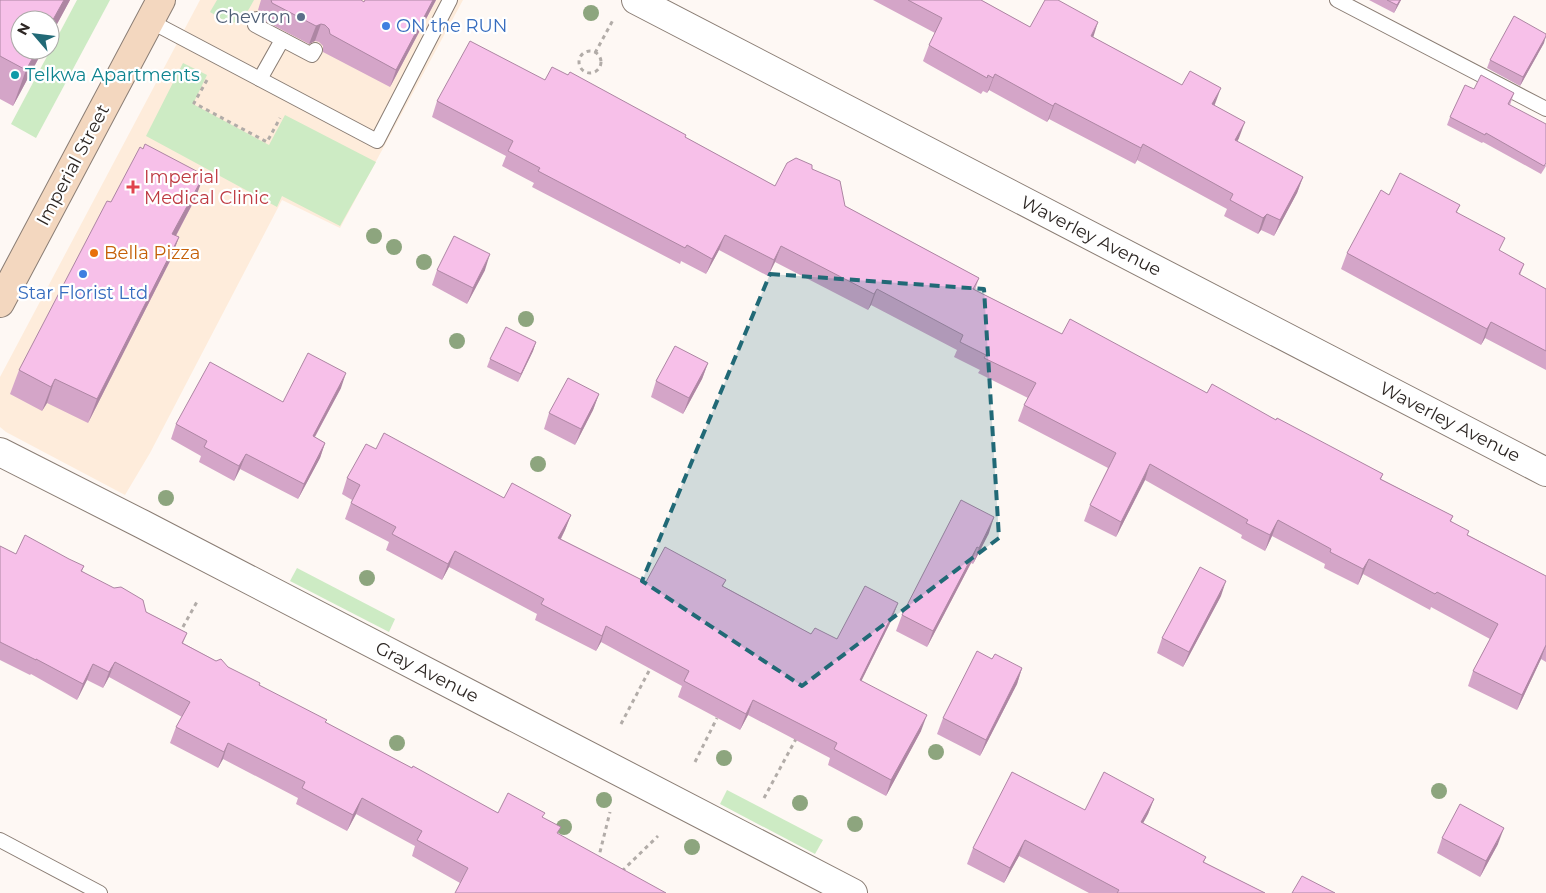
<svg xmlns="http://www.w3.org/2000/svg" width="1546" height="893" font-family="Montserrat,sans-serif">
<style>
.commercial{fill:#feecdb}
.green{fill:#cdebc4}
.lines{fill:none;stroke-linecap:round;stroke-linejoin:round}
.lane-casing{stroke:#8a7d74;stroke-width:16}
.street-casing{stroke:#8a7d74;stroke-width:30}
.secondary-casing{stroke:#8a7d74;stroke-width:30}
.path{stroke:#b2aca8;stroke-width:3;stroke-dasharray:4 4;stroke-linecap:butt}
.lane{stroke:#fff;stroke-width:14}
.street{stroke:#fff;stroke-width:28}
.secondary{stroke:#f3d7bf;stroke-width:28}
.tree{fill:#8da57e}
.wall{fill:#d4a5c8}
.shaded-wall{fill:#ad86a3}
.building{fill:#f7c0e9;stroke:#ad86a3}
.marked{fill:#216976;fill-opacity:0.2;stroke:#216976;stroke-width:4;stroke-dasharray:10 6;stroke-linejoin:round}
.service-dot{fill:#5c6f8a;stroke:#fff;stroke-width:2}
.shop-dot{fill:#3f7fe0;stroke:#fff;stroke-width:2}
.culture-dot{fill:#0f9aa8;stroke:#fff;stroke-width:2}
.health-dot{fill:#e0444e;stroke:#fff;stroke-width:2}
.food-dot{fill:#e8710a;stroke:#fff;stroke-width:2}
.labels{text-anchor:middle;dominant-baseline:central;stroke-width:4.5;stroke-linejoin:round;paint-order:stroke}
.service-label{font-size:18px;fill:#4e5e75;stroke:#fff;text-anchor:end}
.shop-label{font-size:18px;fill:#366cbe;stroke:#fff;text-anchor:start}
.culture-label{font-size:18px;fill:#0d838f;stroke:#fff;text-anchor:start}
.street-label{font-size:18px;fill:#2d2724;stroke:#fff}
.health-label{font-size:18px;fill:#be3a42;stroke:#fff;text-anchor:start}
.food-label{font-size:18px;fill:#c56008;stroke:#fff;text-anchor:start}
</style>
<rect width="100%" height="100%" fill="#fef8f4"/>
<polygon class="commercial" points="200,0 463,0 340,228 282,200 150,453 125,495 6,432 0,427 0,377"/>
<g class="green">
<polygon points="77,0 110,0 36,138 11,124"/>
<path d="M217,0h37c-6,11 -11,21 -24,24l-20,-12z"/>
<polygon points="183,63 207,75 193,104 269,145 285,115 376,162 340,226 282,196 277,207 146,136"/>
<polygon points="297,568 395,619 389,632 290,581"/>
<polygon points="727,790 823,840 815,854 720,804"/>
</g>
<g class="lines">
<g class="lane-casing">
<g id="lane">
<polyline points="1337,0 1546,109"/>
<polyline points="257,19 255,25 312,55 315,50"/>
<polyline points="150,21 377,141 450,0"/>
<polyline points="260,79 282,40"/>
<polyline points="0,840 100,893"/>
</g>
</g>
<g class="street-casing">
<g id="street">
<polyline points="636,0 1546,472"/>
<polyline points="0,452 142,524 853,893"/>
</g>
</g>
<g class="secondary-casing">
<polyline id="secondary" points="0,303 161,0"/>
</g>
<g class="path">
<circle cx="590" cy="62" r="11"/>
<polyline points="595,53 613,20"/>
<polyline points="207,80 194,103 267,142 280,118"/>
<polyline points="179,634 198,600"/>
<polyline points="621,724 650,669"/>
<polyline points="695,762 717,718"/>
<polyline points="764,798 797,737"/>
<polyline points="598,860 610,812"/>
<polyline points="622,871 658,836"/>
</g>
<use href="#lane" class="lane"/>
<use href="#street" class="street"/>
<use href="#secondary" class="secondary"/>
</g>
<g class="tree">
<circle cx="591" cy="13" r="8"/>
<circle cx="374" cy="236" r="8"/>
<circle cx="394" cy="247" r="8"/>
<circle cx="424" cy="262" r="8"/>
<circle cx="526" cy="319" r="8"/>
<circle cx="457" cy="341" r="8"/>
<circle cx="538" cy="464" r="8"/>
<circle cx="166" cy="498" r="8"/>
<circle cx="367" cy="578" r="8"/>
<circle cx="397" cy="743" r="8"/>
<circle cx="936" cy="752" r="8"/>
<circle cx="724" cy="758" r="8"/>
<circle cx="1439" cy="791" r="8"/>
<circle cx="604" cy="800" r="8"/>
<circle cx="800" cy="803" r="8"/>
<circle cx="855" cy="824" r="8"/>
<circle cx="564" cy="827" r="8"/>
<circle cx="692" cy="847" r="8"/>
</g>
<g class="wall">
<polygon points="0,0 70,0 50,37 50,20 20,50 43,50 13,106 0,99"/>
<polygon points="261,0 361,0 364,2 436,0 390,87 323,52 323,46 319,42 315,41 309,44 265,21 264,14 258,10"/>
<polygon points="873,0 981,0 1030,27 1093,37 1215,104 1214,105 1239,138 1237,142 1303,177 1297,193 1274,236 1261,230 1258,234 1224,216 1227,209 1137,160 1135,164 1049,119 1047,122 989,90 987,93 983,91 981,94 926,63 923,61 929,45 935,33"/>
<polygon points="1369,0 1401,0 1394,13"/>
<polygon points="1544,43 1520,86 1487,68 1490,60"/>
<polygon points="545,80 685,137 775,186 812,169 845,206 979,278 975,290 1062,334 1207,393 1276,420 1383,474 1381,479 1453,516 1451,521 1468,535 1546,576 1546,662 1541,659 1517,710 1468,686 1473,671 1490,639 1431,607 1430,610 1363,574 1358,585 1324,568 1325,564 1272,536 1265,551 1241,538 1242,535 1145,480 1116,537 1084,521 1090,505 1108,468 1018,421 1024,405 1028,398 978,373 980,370 954,357 957,350 871,305 868,310 775,262 768,276 719,250 706,274 681,261 680,264 532,187 534,183 502,166 506,156 432,117 437,101"/>
<polygon points="1474,89 1514,93 1510,105 1546,166 1541,174 1483,142 1482,143 1447,125 1450,117"/>
<polygon points="204,175 195,199 176,236 179,237 170,261 88,423 47,403 42,411 10,394 19,370"/>
<polygon points="1389,195 1460,205 1457,212 1500,251 1524,264 1520,275 1546,289 1546,370 1485,338 1481,345 1341,269 1347,253"/>
<polygon points="437,270 485,270 467,304 432,285"/>
<polygon points="536,342 533,351 518,382 487,367 490,359"/>
<polygon points="708,363 702,379 683,414 651,397 656,381"/>
<polygon points="341,388 315,437 325,443 320,458 298,499 240,469 234,481 199,462 201,456 171,439 176,424 283,402"/>
<polygon points="599,394 593,410 575,445 544,429 549,413"/>
<polygon points="376,449 504,498 571,515 565,530 561,539 646,582 726,580 723,586 811,634 837,639 892,619 861,681 921,731 886,796 828,765 830,758 748,715 740,730 678,697 682,686 601,642 596,651 535,620 537,614 449,567 442,580 386,550 389,542 345,519 352,500 342,494 347,478"/>
<polygon points="989,533 973,564 971,563 927,647 896,631 902,615"/>
<polygon points="0,546 16,554 84,566 82,571 146,612 187,633 183,643 216,661 228,667 259,685 326,723 498,813 460,883 412,856 415,846 356,814 347,831 296,804 298,798 223,759 218,768 170,743 176,727 182,717 109,677 103,688 87,680 77,700 31,674 30,675 0,660"/>
<polygon points="1221,596 1183,667 1157,653 1162,638"/>
<polygon points="1022,668 1017,684 980,756 937,734 943,718"/>
<polygon points="1154,799 1148,814 1143,823 1206,857 1204,862 1265,893 1089,893 1019,856 1004,883 967,864 973,848 1085,810"/>
<polygon points="1442,838 1498,844 1480,877 1437,853"/>
</g>
<g class="shaded-wall">
<polygon points="64,0 70,0 50,37 50,25"/>
<polygon points="433,0 436,0 390,87 396,70"/>
<polygon points="1400,0 1401,0 1394,13 1397,5"/>
<polygon points="1098,22 1093,38 1091,36"/>
<polygon points="321,24 315,41 309,44 316,26"/>
<polygon points="1546,36 1544,43 1520,86 1523,77"/>
<polygon points="37,50 43,50 13,106 26,70"/>
<polygon points="995,74 989,90 987,93 993,78"/>
<polygon points="1221,88 1215,104 1206,120 1212,104"/>
<polygon points="1055,103 1049,119 1047,122 1053,106"/>
<polygon points="1245,122 1239,138 1229,156 1235,140"/>
<polygon points="1143,144 1137,160 1135,164 1141,148"/>
<polygon points="204,175 195,199 164,258 172,234"/>
<polygon points="1303,177 1297,193 1274,236 1280,220"/>
<polygon points="1267,214 1261,230 1258,234 1263,218"/>
<polygon points="725,235 719,250 706,274 712,259"/>
<polygon points="179,237 170,261 88,423 97,399"/>
<polygon points="781,246 775,262 768,276 774,260"/>
<polygon points="490,254 485,270 467,304 473,288"/>
<polygon points="877,289 871,305 868,310 874,294"/>
<polygon points="1491,322 1485,338 1481,345 1487,329"/>
<polygon points="536,342 533,351 518,382 521,374"/>
<polygon points="708,363 702,379 683,414 689,398"/>
<polygon points="346,373 341,388 307,451 313,436"/>
<polygon points="55,379 47,403 42,411 51,387"/>
<polygon points="599,394 593,410 575,445 581,429"/>
<polygon points="325,443 320,458 298,499 304,484"/>
<polygon points="246,454 240,469 234,481 239,466"/>
<polygon points="1150,464 1145,480 1116,537 1121,522"/>
<polygon points="571,515 565,530 553,554 558,538"/>
<polygon points="994,517 989,533 973,564 979,548"/>
<polygon points="1278,520 1272,536 1265,551 1270,535"/>
<polygon points="977,547 971,563 927,647 933,631"/>
<polygon points="455,551 449,567 442,580 448,564"/>
<polygon points="1369,559 1363,574 1358,585 1363,569"/>
<polygon points="1226,581 1221,596 1183,667 1189,652"/>
<polygon points="898,603 892,619 854,696 860,680"/>
<polygon points="606,626 601,642 596,651"/>
<polygon points="1546,645 1541,659 1517,710 1522,695"/>
<polygon points="115,662 109,677 103,688 109,672"/>
<polygon points="93,664 87,680 77,700 83,684"/>
<polygon points="1022,668 1017,684 980,756 986,740"/>
<polygon points="753,700 748,715 740,730 746,714"/>
<polygon points="927,715 921,731 886,796 891,780"/>
<polygon points="228,743 223,759 218,768 224,752"/>
<polygon points="362,798 356,814 347,831 353,815"/>
<polygon points="1154,799 1148,814 1135,838 1141,822"/>
<polygon points="1504,828 1498,844 1480,877 1486,861"/>
<polygon points="1025,840 1019,856 1004,883 1010,868"/>
</g>
<g class="building">
<polygon points="0,0 64,0 50,25 50,20 20,20 20,50 37,50 26,70 0,56"/>
<polygon points="271,0 361,0 364,2 365,0 433,0 396,70 330,34 329,29 325,25 321,24 316,26 272,3"/>
<polygon points="908,0 981,0 1030,27 1045,0 1058,0 1098,22 1091,36 1182,85 1190,71 1221,88 1212,104 1245,122 1235,140 1303,177 1280,220 1267,214 1263,218 1230,200 1233,194 1143,144 1141,148 1055,103 1053,106 995,74 993,78 988,75 987,78 932,47 929,45 942,18"/>
<polygon points="1387,0 1400,0 1397,5"/>
<polygon points="1514,16 1546,34 1546,36 1523,77 1490,60"/>
<polygon points="470,41 545,80 552,67 568,75 570,72 686,135 685,137 775,186 787,163 796,158 812,165 812,169 840,181 845,206 979,278 973,289 1062,334 1070,319 1207,393 1212,384 1276,420 1277,418 1383,474 1380,479 1453,516 1450,521 1469,531 1467,535 1546,576 1546,645 1522,695 1473,671 1498,624 1437,592 1435,594 1369,559 1363,569 1330,552 1331,549 1278,520 1270,535 1246,523 1248,520 1150,464 1121,522 1090,505 1116,453 1024,405 1036,383 984,358 986,355 960,342 963,335 877,289 874,294 781,246 774,260 725,235 712,259 687,245 685,248 538,171 540,168 508,151 513,141 437,101"/>
<polygon points="1481,75 1514,93 1508,104 1546,124 1546,163 1544,166 1486,133 1485,135 1450,117 1465,85 1474,89"/>
<polygon points="145,144 204,175 172,234 179,237 97,399 55,379 51,387 19,370 107,201 111,202 140,147 143,149"/>
<polygon points="1400,173 1460,205 1456,212 1505,238 1499,250 1524,264 1519,274 1546,289 1546,351 1491,322 1487,329 1347,253 1381,190 1389,195"/>
<polygon points="454,236 490,254 473,288 437,270"/>
<polygon points="506,327 536,342 521,374 490,359"/>
<polygon points="675,346 708,363 689,398 656,381"/>
<polygon points="308,353 346,373 313,436 325,443 304,484 246,454 239,466 204,447 207,441 176,424 210,362 283,402"/>
<polygon points="568,378 599,394 581,429 549,413"/>
<polygon points="384,433 504,498 512,483 571,515 558,538 646,582 665,547 726,580 722,586 811,634 815,628 837,639 865,586 898,603 860,680 927,715 891,780 834,749 837,743 753,700 746,714 684,681 689,671 606,626 602,636 541,604 544,599 455,551 448,564 392,534 396,527 351,503 360,485 347,478 366,444 376,449"/>
<polygon points="961,500 994,517 979,548 977,547 933,631 902,615"/>
<polygon points="25,535 69,559 84,566 81,571 114,588 121,587 143,600 146,612 187,633 182,643 216,661 221,659 228,667 260,683 259,685 327,720 325,722 412,768 413,766 498,813 508,793 545,813 542,817 561,827 557,833 666,893 455,893 468,868 417,840 422,831 362,798 353,815 302,788 305,782 228,743 224,752 176,727 190,702 115,662 109,672 93,664 83,684 36,659 36,660 0,642 0,546 16,554"/>
<polygon points="1200,567 1226,581 1189,652 1162,638"/>
<polygon points="977,651 992,659 995,654 1022,668 986,740 943,718"/>
<polygon points="1012,772 1085,810 1104,772 1154,799 1141,822 1206,857 1203,862 1265,893 1117,893 1119,890 1025,840 1010,868 973,848"/>
<polygon points="1460,804 1504,828 1486,861 1442,838"/>
<polygon points="1302,876 1335,893 1292,893"/>
</g>
<path class="marked" d="M770,274l214,15 15,249 -197,148 -160,-105z"/>
<circle class="service-dot" cx="301" cy="17" r="5"/>
<g class="shop-dot">
<circle cx="386" cy="26" r="5"/>
<circle cx="83" cy="274" r="5"/>
</g>
<circle class="culture-dot" cx="15" cy="75" r="5"/>
<path class="health-dot" d="M130.5 179.5h5v5h5v5h-5v5h-5v-5h-5v-5h5z"/>
<circle class="food-dot" cx="94" cy="253" r="5"/>
<g class="labels">
<g class="service-label">
<text x="291" y="17">Chevron</text>
</g>
<g class="shop-label">
<text x="396" y="26">ON the RUN</text>
<text x="83" y="293" text-anchor="middle">Star Florist Ltd</text>
</g>
<g class="culture-label">
<text x="25" y="75">Telkwa Apartments</text>
</g>
<g class="street-label">
<text transform="translate(73 165) rotate(-62)">Imperial Street</text>
<text transform="translate(1091 236) rotate(27)">Waverley Avenue</text>
<text transform="translate(1450 422) rotate(27)">Waverley Avenue</text>
<text transform="translate(427 672) rotate(27)">Gray Avenue</text>
</g>
<g class="health-label">
<text x="144" y="177">Imperial<tspan x="144" dy="21">Medical Clinic</tspan></text>
</g>
<g class="food-label">
<text x="104" y="253">Bella Pizza</text>
</g>
</g>
<g transform="translate(35 35) rotate(298)"><circle r="24" fill="#ffffff" stroke="#aba9a7"/>
<path d="M0-4L9 19L0 12L-9 19Z" fill="#216976"/>
<text y="-8" font-size="14" font-weight="bold" text-anchor="middle" fill="#2d2724">N</text>
</g>
</svg>
